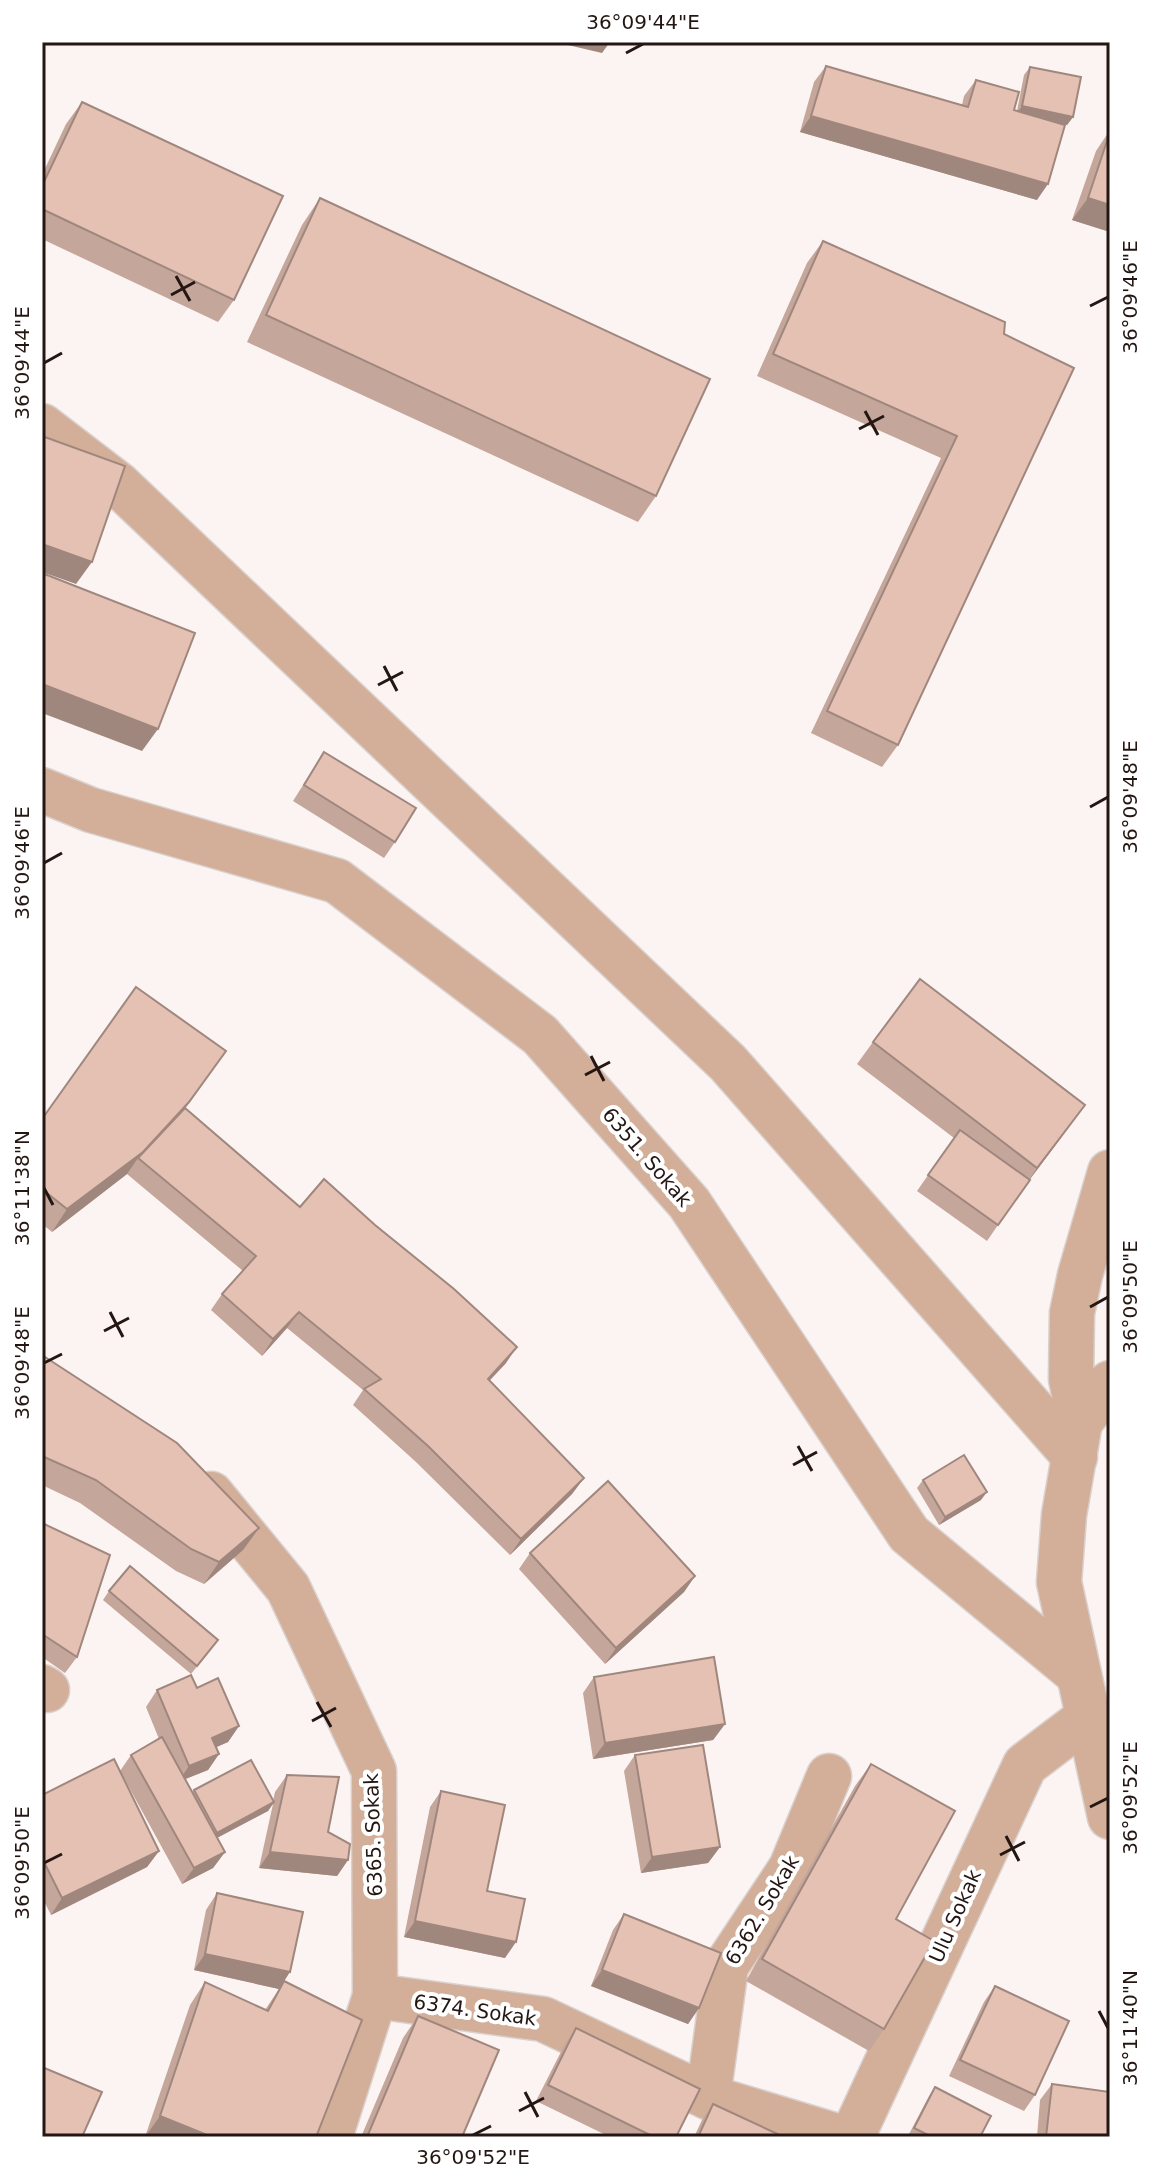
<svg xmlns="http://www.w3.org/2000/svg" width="1152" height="2179" font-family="'DejaVu Sans',sans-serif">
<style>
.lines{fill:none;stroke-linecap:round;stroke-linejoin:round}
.minor-casing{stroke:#d9d1ce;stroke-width:47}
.minor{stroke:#d3ae98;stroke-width:44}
.wall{fill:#c5a69b}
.shaded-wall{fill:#a0877e}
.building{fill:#e5c1b4;stroke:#a0877e;stroke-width:2}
.ticks{fill:none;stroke:#241713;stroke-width:3}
.labels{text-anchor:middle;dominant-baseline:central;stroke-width:8;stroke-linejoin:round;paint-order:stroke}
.street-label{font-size:20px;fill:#241713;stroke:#fff}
.neatline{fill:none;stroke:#241713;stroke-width:3}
.ticks-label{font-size:20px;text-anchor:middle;fill:#241713}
</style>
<rect width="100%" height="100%" fill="#fcf4f2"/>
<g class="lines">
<g class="minor-casing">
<g id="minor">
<polyline points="42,426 119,485 728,1063 1075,1457"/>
<polyline points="42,790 91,810 337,881 540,1035 689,1203 909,1534 1077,1673"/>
<polyline points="1110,1172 1080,1275 1072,1313 1071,1379 1080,1422 1064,1515 1059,1582 1110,1817"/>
<polyline points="1080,1422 1110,1383"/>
<polyline points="211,1494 288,1588 374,1771 375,1996 330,2137"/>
<polyline points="42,1687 47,1690"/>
<polyline points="375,1996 543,2019 708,2097 840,2137"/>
<polyline points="708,2097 726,1966 791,1868 829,1776"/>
<polyline points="852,2137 1025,1765 1087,1718"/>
</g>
</g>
<use href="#minor" class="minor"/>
</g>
<g class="wall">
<polygon points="826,66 962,105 964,96 976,80 1014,110 1017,111 1024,75 1030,67 1073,117 1067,125 1058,123 1037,200 800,132 814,82"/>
<polygon points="82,102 234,300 218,322 42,239 42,175 66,124"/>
<polygon points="1110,130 1110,232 1072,220 1096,151"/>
<polygon points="320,198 656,496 638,522 247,342 302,225"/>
<polygon points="823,241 1004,334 898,745 882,767 811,733 941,458 757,376 807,263"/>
<polygon points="324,752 395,842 384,858 293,801"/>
<polygon points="873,1042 1069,1127 1029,1180 987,1241 917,1191 954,1138 857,1064"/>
<polygon points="185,1109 300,1207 506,1363 489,1381 584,1478 572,1494 510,1555 416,1462 353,1405 363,1390 287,1328 262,1356 211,1310 222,1294 243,1271 127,1174 52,1232 42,1224 42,1119"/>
<polygon points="42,1355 259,1528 243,1550 204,1584 176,1571 80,1503 42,1485"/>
<polygon points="923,1480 981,1500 939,1525 917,1488"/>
<polygon points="42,1523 77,1657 65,1673 42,1657"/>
<polygon points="530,1553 695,1576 684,1592 605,1664 519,1569"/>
<polygon points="109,1591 218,1640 191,1674 103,1600"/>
<polygon points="594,1677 725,1724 713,1740 593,1759 583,1693"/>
<polygon points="197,1688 239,1726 228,1742 216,1747 219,1754 208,1770 185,1779 192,1792 194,1790 273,1801 275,1792 287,1775 348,1860 337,1876 259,1868 273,1804 268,1811 217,1838 225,1852 213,1868 182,1884 120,1771 131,1755 159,1739 146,1707 157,1690"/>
<polygon points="635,1755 720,1847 708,1863 641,1873 624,1771"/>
<polygon points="871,1764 896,1919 884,2029 869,2051 746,1981 855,1786"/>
<polygon points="441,1791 487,1891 505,1958 404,1937 430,1807"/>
<polygon points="42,1795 159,1851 147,1867 51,1915 42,1897"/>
<polygon points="217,1893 284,1981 316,2137 145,2137 190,2005 205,1982 265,2010 279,1989 194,1970 206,1910"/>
<polygon points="624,1914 699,2008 688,2024 591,1986 613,1930"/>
<polygon points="995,1986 1035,2095 1024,2111 949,2076 984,2002"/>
<polygon points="418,2016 462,2137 361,2137 403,2038"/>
<polygon points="576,2028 676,2137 610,2137 536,2101 565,2044"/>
<polygon points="1052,2084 1110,2137 1037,2137 1040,2100"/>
<polygon points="935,2087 980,2137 908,2136 929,2096"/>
<polygon points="713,2104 784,2137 694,2137 702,2120"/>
</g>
<g class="shaded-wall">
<polygon points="555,42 610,42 602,53"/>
<polygon points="1022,106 1073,117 1067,125 1016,115"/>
<polygon points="811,116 1048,184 1037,200 800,132"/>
<polygon points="1088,198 1110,205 1110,232 1072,220"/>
<polygon points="42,544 92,562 76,584 42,572"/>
<polygon points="42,684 158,729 142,751 42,713"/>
<polygon points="226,1051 174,1124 138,1158 127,1174 52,1232 67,1209"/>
<polygon points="1085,1105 1069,1127 1022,1190 1037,1168"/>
<polygon points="299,1312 287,1328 262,1356 273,1339"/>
<polygon points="517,1347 506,1363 476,1395 488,1379"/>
<polygon points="584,1478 572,1494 510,1555 521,1539"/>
<polygon points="987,1492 981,1500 939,1525 945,1517"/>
<polygon points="259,1528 243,1550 204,1584 219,1562"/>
<polygon points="695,1576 684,1592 605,1664 616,1648"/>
<polygon points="725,1724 713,1740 593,1759 605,1743"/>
<polygon points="239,1726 228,1742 201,1754 212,1738"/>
<polygon points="219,1754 208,1770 178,1782 189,1766"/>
<polygon points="274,1802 268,1811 211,1841 217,1833"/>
<polygon points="720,1847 708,1863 641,1873 652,1857"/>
<polygon points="159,1851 147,1867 51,1915 62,1898"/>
<polygon points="225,1852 213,1868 182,1884 194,1868"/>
<polygon points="270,1852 348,1860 337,1876 259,1868"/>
<polygon points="415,1921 516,1942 505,1958 404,1937"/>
<polygon points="205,1954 290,1972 279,1989 194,1970"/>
<polygon points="602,1970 699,2008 688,2024 591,1986"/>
<polygon points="160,2116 212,2137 145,2137"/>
</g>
<g class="building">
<polygon points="826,66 968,107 976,80 1019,92 1014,110 1065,125 1048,184 811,116"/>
<polygon points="1030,67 1081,77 1073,117 1022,106"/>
<polygon points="82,102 283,196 234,300 42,209 42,186"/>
<polygon points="1110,132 1110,205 1088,198"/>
<polygon points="320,198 710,379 656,496 266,315"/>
<polygon points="823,241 1005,322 1004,334 1074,368 898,745 827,711 957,436 773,354"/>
<polygon points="42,436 125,466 92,562 42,544"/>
<polygon points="42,573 195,633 158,729 42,684"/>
<polygon points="324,752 416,808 395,842 304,785"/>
<polygon points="920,979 1085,1105 1037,1168 873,1042"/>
<polygon points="136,987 226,1051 189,1102 143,1152 67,1209 42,1189 42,1119"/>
<polygon points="185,1108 300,1207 324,1179 375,1225 454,1289 517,1347 488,1379 584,1478 521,1539 428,1446 364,1389 381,1379 299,1312 273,1339 222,1294 256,1256 138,1158"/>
<polygon points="960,1130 1030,1180 998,1225 928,1175"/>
<polygon points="42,1355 177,1443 259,1528 219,1562 191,1549 96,1480 42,1456"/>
<polygon points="964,1455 987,1492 945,1517 923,1480"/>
<polygon points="608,1481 695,1576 616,1648 530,1553"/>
<polygon points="42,1523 110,1555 77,1657 42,1634"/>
<polygon points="130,1566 218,1640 197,1666 109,1591"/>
<polygon points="714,1657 725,1724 605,1743 594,1677"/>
<polygon points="191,1675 197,1688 218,1678 239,1726 212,1738 219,1754 189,1766 157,1690"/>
<polygon points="162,1737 225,1852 194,1868 131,1755"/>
<polygon points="703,1745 720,1847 652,1857 635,1755"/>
<polygon points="114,1759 159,1851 62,1898 42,1858 42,1795"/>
<polygon points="251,1760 274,1802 217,1833 194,1790"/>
<polygon points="871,1764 955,1811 896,1919 934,1941 884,2029 762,1959"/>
<polygon points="287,1775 339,1777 328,1832 350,1844 348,1860 270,1852"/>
<polygon points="441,1791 505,1805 487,1891 525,1899 516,1942 415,1921"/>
<polygon points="217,1893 303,1912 290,1972 205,1954"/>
<polygon points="624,1914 721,1953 699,2008 602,1970"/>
<polygon points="284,1981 362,2020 316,2137 212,2137 160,2116 205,1982 268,2011"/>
<polygon points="995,1986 1069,2021 1035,2095 960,2060"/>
<polygon points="418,2016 499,2050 462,2137 367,2137"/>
<polygon points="576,2028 700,2089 676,2137 654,2137 548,2085"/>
<polygon points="42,2067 102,2092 82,2137 42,2137"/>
<polygon points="1052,2084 1110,2092 1110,2137 1046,2137"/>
<polygon points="935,2087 991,2116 980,2137 932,2137 914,2128"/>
<polygon points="713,2104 784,2137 698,2137"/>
</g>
<path class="ticks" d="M626,53l17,-9M176,276l14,25M171,295l24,-13M1090,306l18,-9M44,363l18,-10M865,411l13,24M859,429l25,-13M384,666l13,25M378,685l25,-13M1090,807l18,-10M44,863l18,-10M591,1056l13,25M585,1075l25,-13M44,1188l9,17M1090,1307l18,-10M110,1312l13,25M104,1331l25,-13M44,1363l18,-9M798,1446l14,25M793,1465l24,-13M317,1702l14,25M312,1721l24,-13M1090,1807l18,-9M1006,1836l13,25M1000,1855l25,-13M44,1863l18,-9M1099,2011l9,17M525,2092l13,25M519,2111l25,-13M473,2135l18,-9"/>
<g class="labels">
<g class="street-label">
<text transform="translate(647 1157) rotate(49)">6351. Sokak</text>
<text transform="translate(373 1835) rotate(-92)">6365. Sokak</text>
<text transform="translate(762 1910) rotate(-59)">6362. Sokak</text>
<text transform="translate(955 1916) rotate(-66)">Ulu Sokak</text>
<text transform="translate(475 2010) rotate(8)">6374. Sokak</text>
</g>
</g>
<rect width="1152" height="2179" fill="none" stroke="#ffffff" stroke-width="88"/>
<rect x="44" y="44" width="1064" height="2091" class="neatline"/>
<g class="ticks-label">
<text x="643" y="29">36°09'44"E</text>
<text transform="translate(1130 297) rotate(-90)" y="7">36°09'46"E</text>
<text transform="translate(22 363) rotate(-90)" y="7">36°09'44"E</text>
<text transform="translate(1130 797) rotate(-90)" y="7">36°09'48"E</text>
<text transform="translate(22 863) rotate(-90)" y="7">36°09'46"E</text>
<text transform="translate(22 1188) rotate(-90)" y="7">36°11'38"N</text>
<text transform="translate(1130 1297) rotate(-90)" y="7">36°09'50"E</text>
<text transform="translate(22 1363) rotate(-90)" y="7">36°09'48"E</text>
<text transform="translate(1130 1798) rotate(-90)" y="7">36°09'52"E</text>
<text transform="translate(22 1863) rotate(-90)" y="7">36°09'50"E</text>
<text transform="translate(1130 2028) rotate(-90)" y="7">36°11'40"N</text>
<text x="473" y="2164">36°09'52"E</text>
</g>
</svg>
